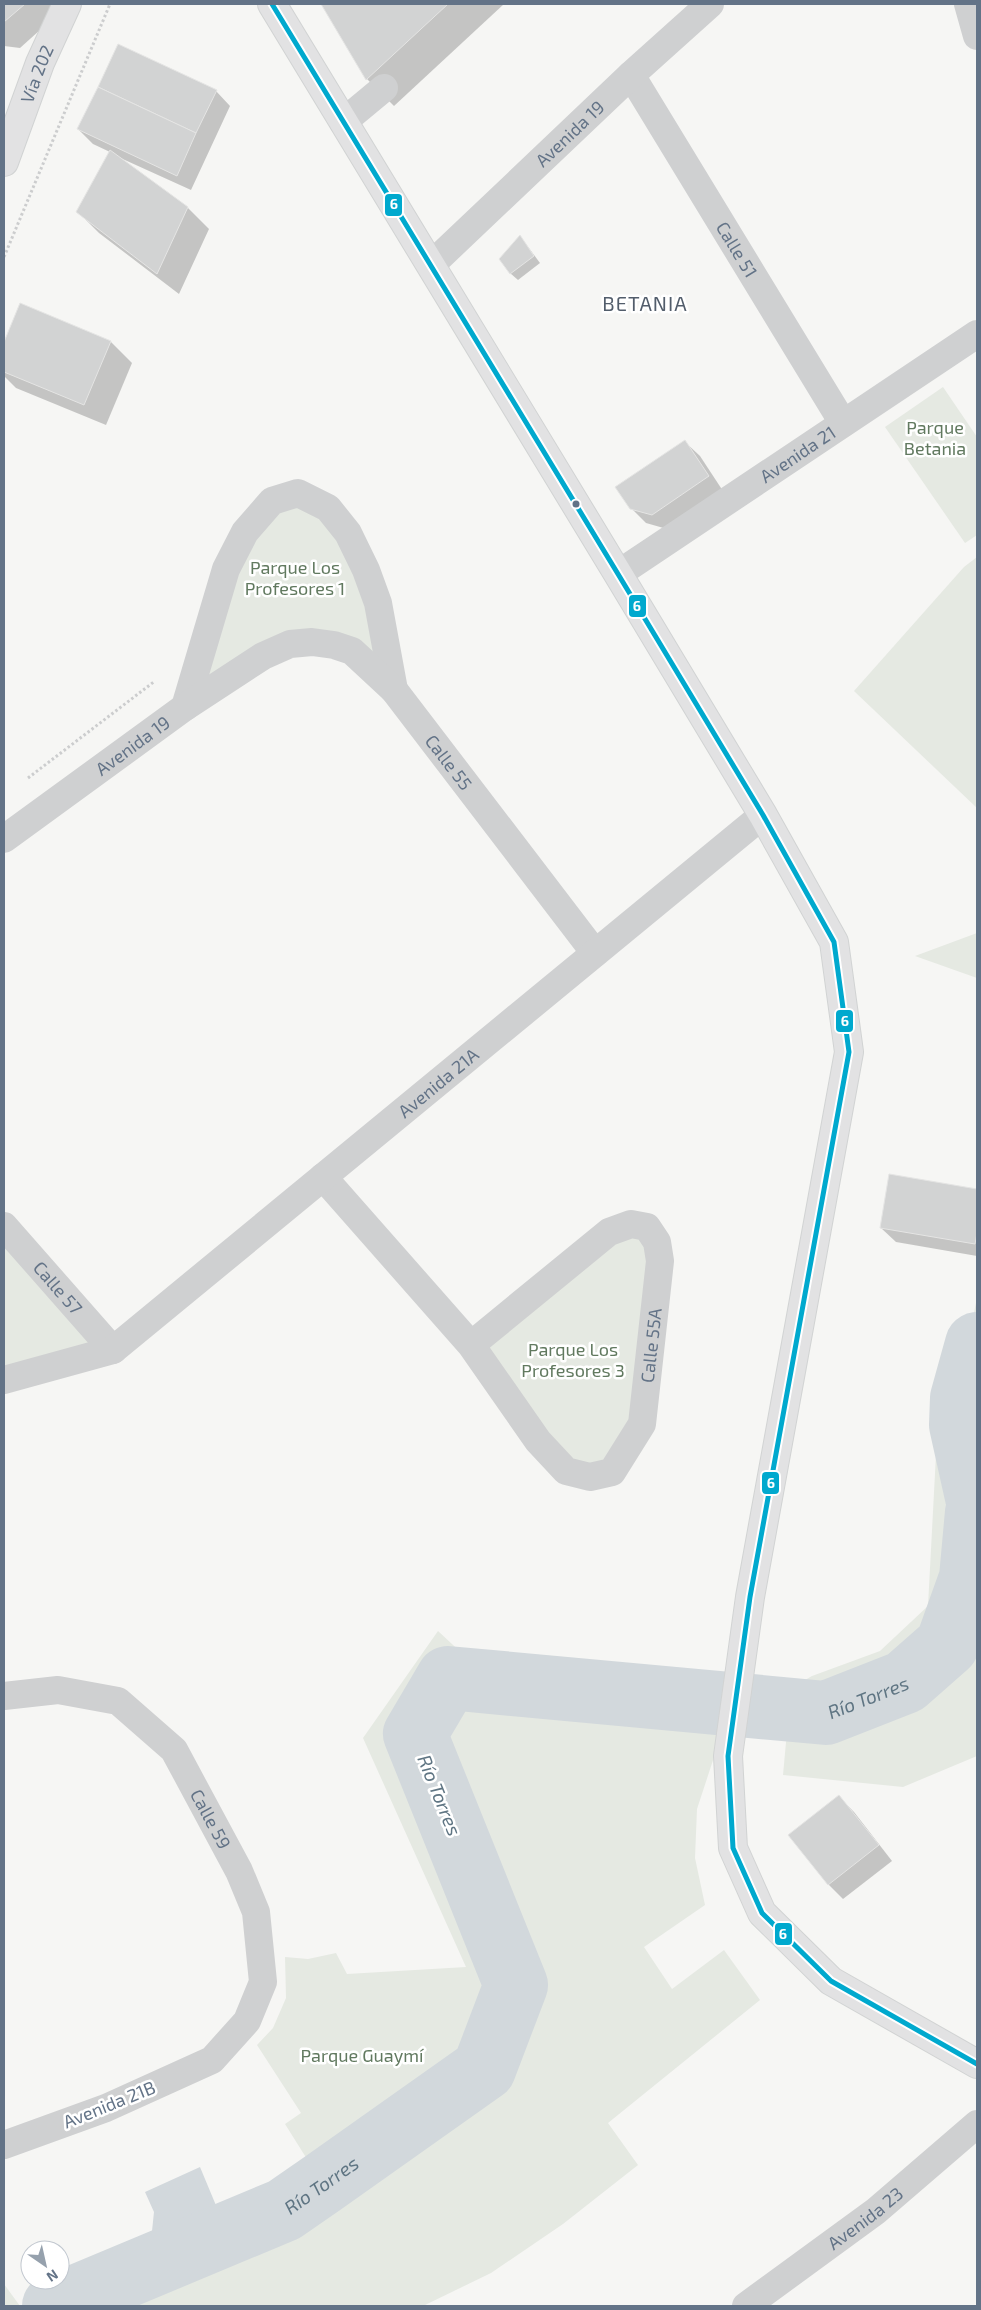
<svg xmlns="http://www.w3.org/2000/svg" width="981" height="2310" font-family="'Exo 2',sans-serif">
<style>
.green{fill:#e5e9e2}
.water{fill:#d2d8dc}
.shadow{fill:#0003}
.lines{fill:none;stroke-linecap:round;stroke-linejoin:round}
.river{stroke:#d2d8dc;stroke-width:64}
.building{fill:#d2d3d3;stroke:#e5e5e4}
.major-casing{stroke:#d1d3d3;stroke-width:30}
.path{stroke:#cccdce;stroke-width:3;stroke-dasharray:2.5 2.5;stroke-linecap:butt}
.minor{stroke:#cfd0d1;stroke-width:28}
.major{stroke:#e2e2e3;stroke-width:28}
.bus-1-casing{stroke:#fff;stroke-width:9}
.bus-1{stroke:#00a9ce;stroke-width:5}
.bus-dot{fill:#637387;stroke:#fff;stroke-width:2}
.labels{text-anchor:middle;dominant-baseline:central;stroke-width:5;stroke-linejoin:round;paint-order:stroke}
.street-label{font-size:18px;fill:#637387;stroke:#fff}
.park-label{font-size:18px;fill:#61795f;stroke:#fff}
.water-label{font-size:19px;font-style:italic;fill:#5f7583;stroke:#fff}
.quarter-label{font-size:20px;letter-spacing:1px;fill:#525d6b;stroke:#fff}
.line-badge{stroke:#fff;stroke-width:2}
.badge-label{font-size:14px;text-anchor:middle;font-weight:bold;fill:#fff}
</style>
<rect width="100%" height="100%" fill="#f6f6f4"/>
<g class="green">
<polygon points="943,387 977,437 977,535 965,543 885,427"/>
<polygon points="298,493 348,533 394,690 312,642 185,707 226,569"/>
<polygon points="977,557 977,808 854,691 964,567"/>
<polygon points="977,933 977,978 915,956"/>
<polygon points="4,1226 113,1350 4,1380"/>
<polygon points="609,1232 657,1242 642,1424 612,1472 566,1471 471,1345"/>
<polygon points="977,1298 977,1756 903,1787 783,1775 791,1688 812,1676 880,1651 928,1606 939,1398 973,1318"/>
<polygon points="438,1631 467,1658 738,1684 697,1809 695,1858 705,1905 644,1947 672,1989 724,1950 760,2000 608,2123 638,2165 563,2224 491,2273 423,2306 54,2306 284,2210 322,2183 285,2124 301,2113 257,2045 273,2028 286,1998 285,1957 308,1959 336,1953 347,1974 466,1967 363,1738"/>
<polygon points="4,2284 20,2306 4,2306"/>
</g>
<polygon class="water" points="200,2167 225,2227 126,2270 116,2247 152,2231 154,2212 145,2192"/>
<g class="shadow">
<polygon points="4,4 52,4 50,21 20,48 4,46"/>
<polygon points="323,4 504,4 394,106 367,79"/>
<polygon points="216,91 230,106 191,190 116,156 188,208 209,229 179,294 99,233 78,212 110,152 93,144 78,129"/>
<polygon points="520,236 540,263 518,280 510,273"/>
<polygon points="21,304 111,342 132,363 106,425 16,388 4,376 4,345"/>
<polygon points="685,442 700,456 723,491 667,529 646,523 631,508"/>
<polygon points="890,1175 977,1190 977,1256 896,1242 881,1228"/>
<polygon points="839,1797 854,1812 892,1861 843,1899 829,1885 790,1836"/>
</g>
<g class="lines">
<g class="river">
<polyline points="977,1344 962,1398 961,1425 977,1497"/>
<path id="s1" d="M54,2306l230,-96 39,-27 161,-114 32,-84 -101,-251 33,-56 378,35 79,-31 42,-37 24,-67 6,-66"/>
</g>
</g>
<g class="building">
<polygon points="4,4 25,4 4,22"/>
<polygon points="321,4 448,4 366,80"/>
<polygon points="118,44 217,90 196,133 98,87"/>
<polygon points="98,87 196,133 177,176 77,129"/>
<polygon points="110,150 188,207 157,274 76,212"/>
<polygon points="520,235 534,256 510,274 499,259"/>
<polygon points="20,303 111,341 84,405 4,372 4,342"/>
<polygon points="685,440 709,476 652,515 630,509 615,487"/>
<polygon points="889,1174 977,1189 977,1233 975,1244 880,1228"/>
<polygon points="839,1795 879,1845 828,1885 788,1835"/>
</g>
<g class="lines">
<g class="major-casing">
<g id="major">
<polyline points="272,4 618,574 763,815 834,942 849,1052 750,1597 728,1756 733,1848 762,1913 831,1981 977,2064"/>
<path id="s11" d="M4,162l36,-99 27,-59"/>
</g>
</g>
<g class="path">
<polyline points="4,257 110,4"/>
<polyline points="28,778 155,681"/>
</g>
<g class="minor">
<polyline points="968,4 977,36"/>
<path id="s2" d="M631,75l212,348"/>
<polyline points="343,122 384,88"/>
<path id="s3" d="M431,265l200,-190 79,-71"/>
<path id="s4" d="M618,574l359,-240"/>
<polyline points="185,707 226,569 245,532 272,501 298,493 328,508 348,533 366,570 378,603 394,690"/>
<path id="s5" d="M4,839l181,-132 78,-51 27,-12 22,-2 22,3 18,6 42,39 201,263"/>
<path id="s6" d="M323,1177l148,168 67,96 28,30 24,6 22,-5 30,-48 18,-163 -3,-19 -10,-15 -16,-3 -22,8 -138,113"/>
<path id="s7" d="M4,1226l109,124"/>
<path id="s8" d="M4,1380l109,-30 650,-535"/>
<path id="s9" d="M4,1696l54,-6 60,11 56,49 65,121 17,41 7,70 -16,39 -35,39 -106,48 -102,37"/>
<path id="s10" d="M746,2306l130,-95 101,-87"/>
</g>
<use href="#major" class="major"/>
<g class="bus-1-casing">
<polyline id="bus-1" points="272,4 618,574 763,815 834,942 849,1052 750,1597 728,1756 733,1848 762,1913 831,1981 977,2064"/>
</g>
<use href="#bus-1" class="bus-1"/>
</g>
<circle class="bus-dot" cx="576" cy="504" r="4.5"/>
<g class="labels">
<g class="street-label">
<text stroke="none"><textPath href="#s11" startOffset="94">Vía 202</textPath></text>
<text stroke="none"><textPath href="#s3" startOffset="191">Avenida 19</textPath></text>
<text stroke="none"><textPath href="#s2" startOffset="204">Calle 51</textPath></text>
<text stroke="none"><textPath href="#s4" startOffset="216">Avenida 21</textPath></text>
<text stroke="none"><textPath href="#s5" startOffset="159">Avenida 19</textPath></text>
<text stroke="none"><textPath href="#s5" startOffset="558">Calle 55</textPath></text>
<text stroke="none"><textPath href="#s8" startOffset="534">Avenida 21A</textPath></text>
<text stroke="none"><textPath href="#s7" startOffset="82">Calle 57</textPath></text>
<text stroke="none"><textPath href="#s6" startOffset="565">Calle 55A</textPath></text>
<text stroke="none"><textPath href="#s9" startOffset="268">Calle 59</textPath></text>
<text transform="translate(109 2104) rotate(-22)">Avenida 21B</text>
<text stroke="none"><textPath href="#s10" startOffset="148">Avenida 23</textPath></text>
</g>
<g class="park-label">
<text x="935" y="427">Parque<tspan x="935" dy="21">Betania</tspan></text>
<text x="295" y="567">Parque Los<tspan x="295" dy="21">Profesores 1</tspan></text>
<text x="573" y="1349">Parque Los<tspan x="573" dy="21">Profesores 3</tspan></text>
<text x="362" y="2055">Parque Guaymí</text>
</g>
<g class="water-label">
<text stroke="none"><textPath href="#s1" startOffset="1344">Río Torres</textPath></text>
<text transform="translate(440 1795) rotate(68)">Río Torres</text>
<text stroke="none"><textPath href="#s1" startOffset="294">Río Torres</textPath></text>
</g>
<g class="quarter-label">
<text x="645" y="303">BETANIA</text>
</g>
</g>
<g class="line-badge">
<rect x="384" y="193" width="19" height="24" rx="5" fill="#00a9ce"/>
<rect x="628" y="594" width="19" height="24" rx="5" fill="#00a9ce"/>
<rect x="835" y="1009" width="19" height="24" rx="5" fill="#00a9ce"/>
<rect x="761" y="1471" width="19" height="24" rx="5" fill="#00a9ce"/>
<rect x="774" y="1922" width="19" height="24" rx="5" fill="#00a9ce"/>
</g>
<g class="badge-label">
<text x="394" y="209">6</text>
<text x="637" y="611">6</text>
<text x="845" y="1026">6</text>
<text x="771" y="1488">6</text>
<text x="783" y="1939">6</text>
</g>
<rect width="981" height="2310" fill="none" stroke="#637387" stroke-width="10"/>
<g transform="translate(45 2265) rotate(146)"><circle r="24" fill="#ffffff" stroke="#c1c7cf"/>
<path d="M0-4L9 19L0 12L-9 19Z" fill="#96a1ad"/>
<text y="-8" font-size="14" font-weight="bold" text-anchor="middle" fill="#637387">N</text>
</g>
</svg>
